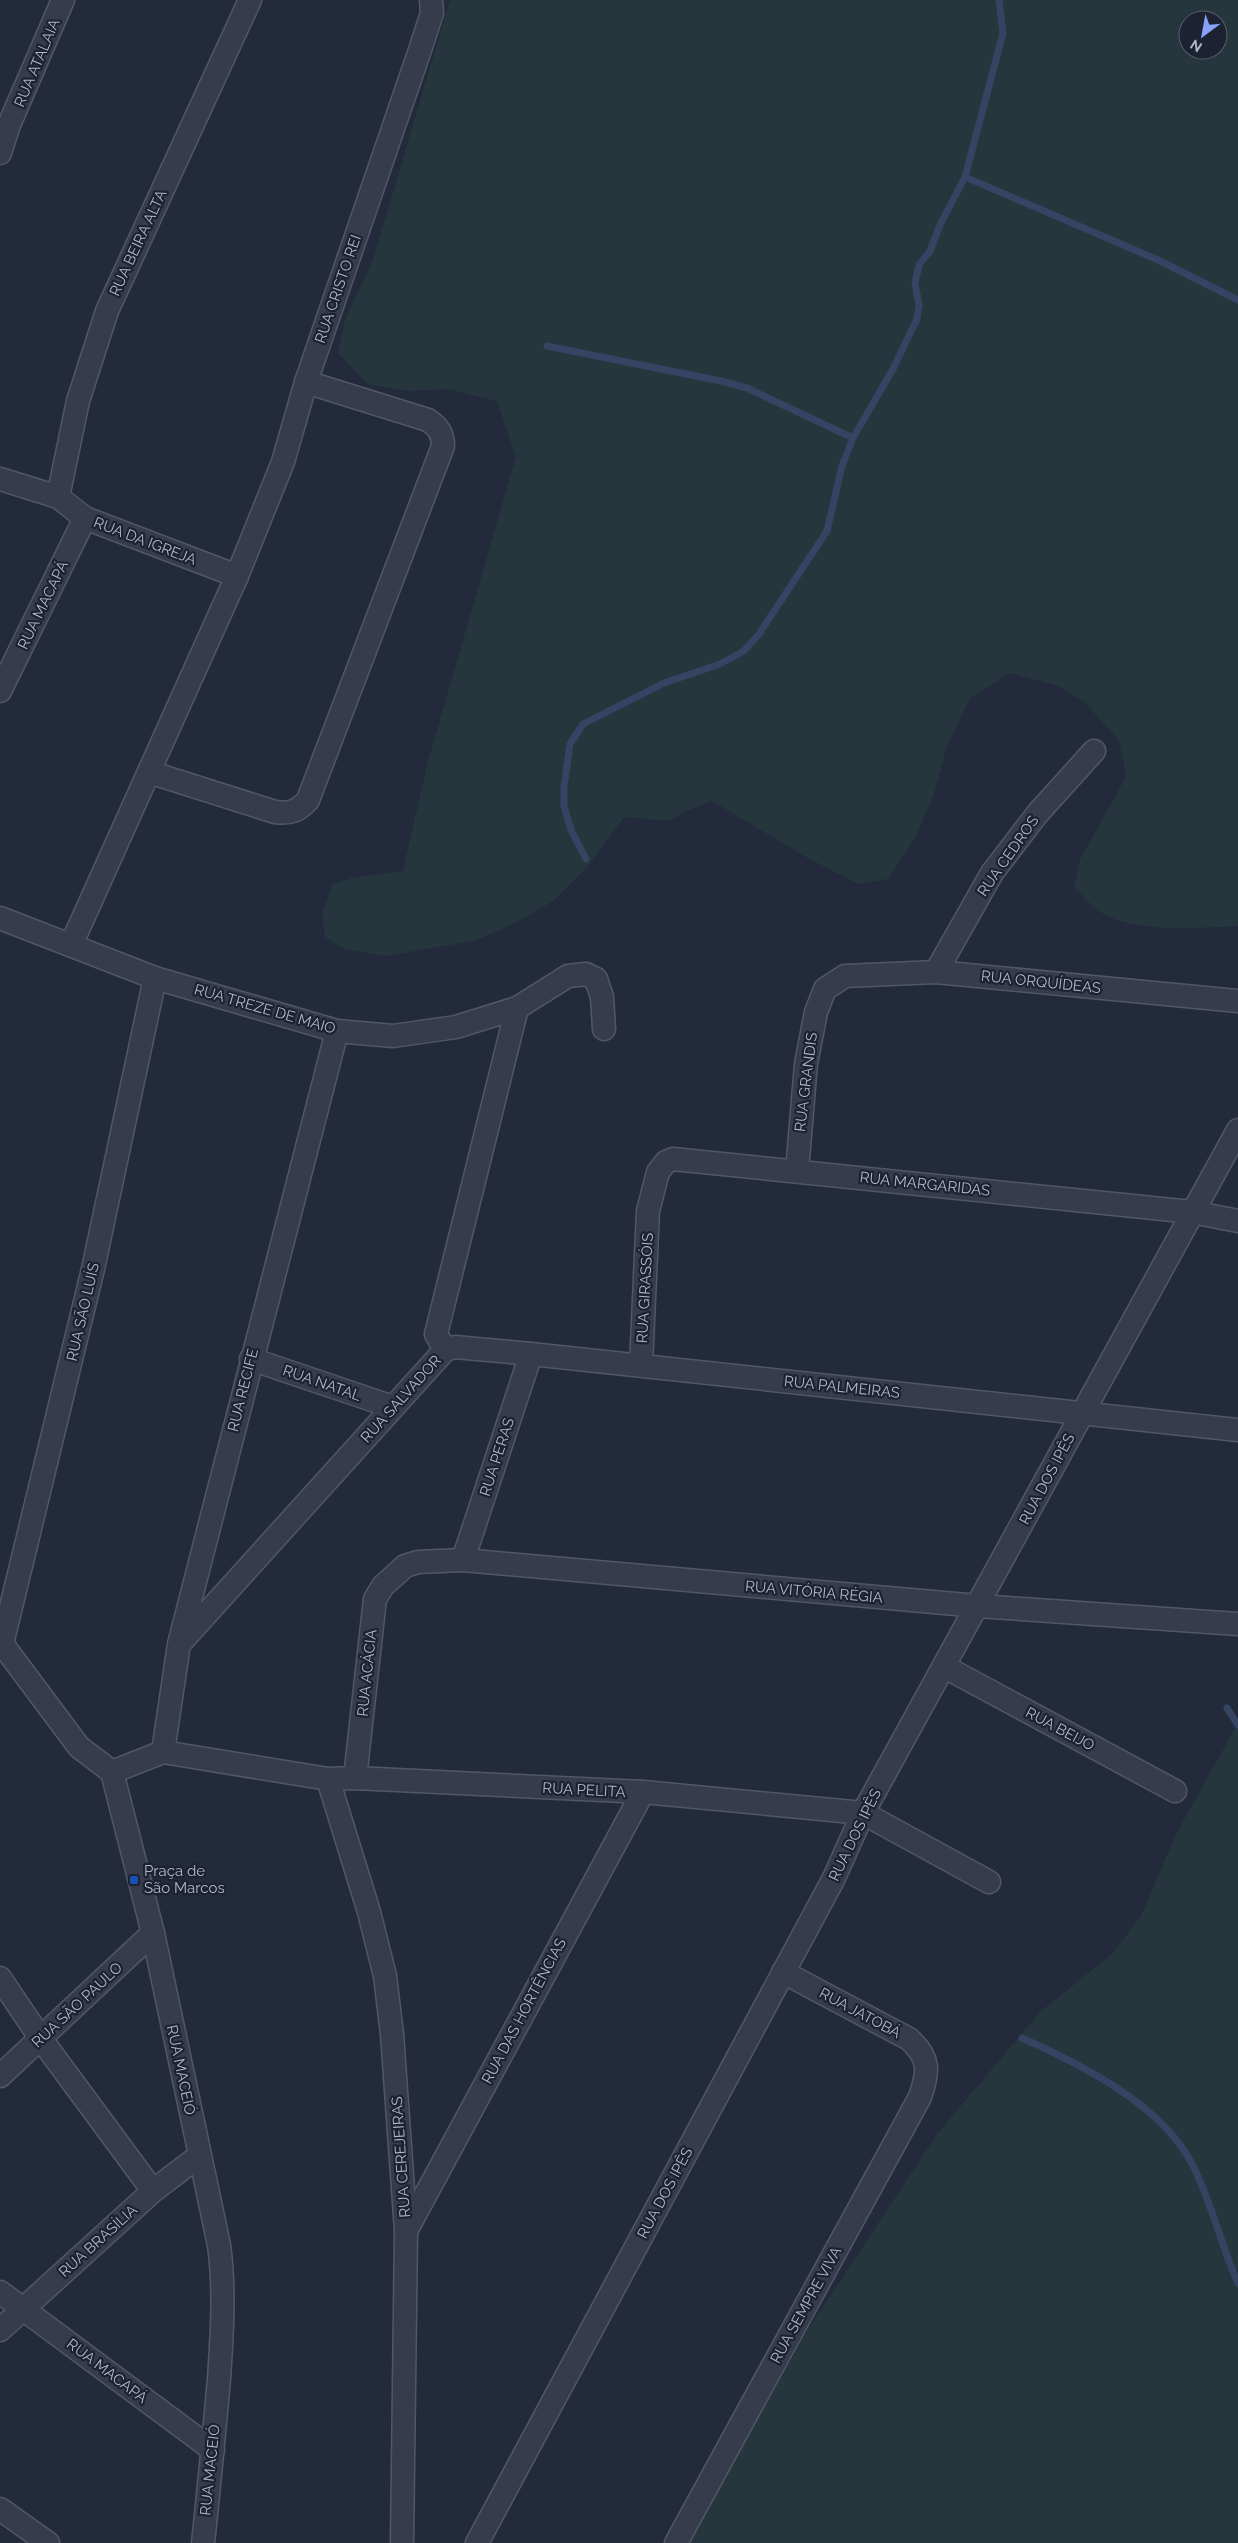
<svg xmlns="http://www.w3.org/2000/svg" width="1238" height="2543" font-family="Raleway,sans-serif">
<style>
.green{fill:#25373d;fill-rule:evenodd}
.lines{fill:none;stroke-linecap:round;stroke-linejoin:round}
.stream{stroke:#364363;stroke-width:7}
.minor-casing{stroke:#525767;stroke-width:25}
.minor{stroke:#373c4c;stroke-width:22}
.transit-dot{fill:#1a4fb4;stroke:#1c2231;stroke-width:2}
.labels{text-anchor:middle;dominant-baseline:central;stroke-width:4.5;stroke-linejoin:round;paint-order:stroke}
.street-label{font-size:15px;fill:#b2b7c8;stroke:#1c2231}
.poi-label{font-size:15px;fill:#b2b7c8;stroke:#1c2231;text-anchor:start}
</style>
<rect width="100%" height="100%" fill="#232a3c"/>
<g class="green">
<path d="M450,0h788v926c-37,2 -104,7 -136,-13 -10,-6 -19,-17 -28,-26l6,-28 46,-82 -7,-37 -35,-38 -25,-16 -49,-13 -40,25 -23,48 -13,48 -18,42 -28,43 -30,5 -52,-27 -94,-56 -21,8 -22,12 -45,-4 -36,49 -35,35 -35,21 -44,19 -89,15 -41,-7 -19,-12 -3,-22 10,-30 20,-7 51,-7 25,-110 88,-304 -19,-56 -50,-12 -39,2 -40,-7 -30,-31 7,-33 28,-60zM1188,20h30v30h-30z"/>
<polygon points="1238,1723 1238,2543 689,2543 806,2333 937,2134 1040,2012 1113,1953 1141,1916 1176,1834"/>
</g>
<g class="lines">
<g class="stream">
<polyline points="965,177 1158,260 1238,300"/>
<polyline points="547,346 721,381 747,388 853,438"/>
<polyline points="586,859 571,830 564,806 564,787 570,744 583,724 664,683 720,664 744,651 759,634 827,531 842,466 853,438 893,369 917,319 919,305 915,283 919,265 930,251 940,225 965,177 1003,33 999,0"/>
<polyline points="1227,1708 1238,1725"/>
<path d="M1022,2038c60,27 141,67 171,128 19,37 28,80 45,117"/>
</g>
<g class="minor-casing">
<g id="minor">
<polyline points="0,153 9,125 63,0"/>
<polyline points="0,479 58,497 85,518 237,576"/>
<polyline points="58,497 78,401 107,311 250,0"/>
<polyline points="0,691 85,518"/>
<path d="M149,772l126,40c16,2 23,-1 33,-12l135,-354c0,-13 -5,-19 -15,-26l-122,-38"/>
<polyline points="0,918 155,978 337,1031 393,1036 456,1027 517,1008 568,976 586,974 596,979 602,997 604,1029"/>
<polyline points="71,945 237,576 283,462 306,382 420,50 432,13 431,0"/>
<polyline points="936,972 992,873 1038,813 1094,751"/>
<polyline points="797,1171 806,1064 816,1012 825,989 845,976 936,972 1238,1001"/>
<polyline points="445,1350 455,1347 531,1354 1238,1430"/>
<polyline points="445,1350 436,1334 517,1008"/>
<polyline points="251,1359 393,1407"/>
<polyline points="641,1365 648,1211 658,1172 666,1162 673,1159 1192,1212 1238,1221"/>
<polyline points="463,1560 531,1354"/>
<path d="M0,1641l79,106 33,25 41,161 66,312c6,45 3,88 0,134 -5,55 -10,109 -16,164"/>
<polyline points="181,1642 445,1350"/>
<polyline points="2,1644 93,1269 155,978"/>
<polyline points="945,1667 1175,1791"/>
<polyline points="163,1752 328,1779 355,1778 643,1792 863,1813 989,1882"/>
<polyline points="163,1752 179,1644 337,1031"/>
<polyline points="112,1772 163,1752"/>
<polyline points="355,1778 375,1599 383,1586 405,1566 418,1562 463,1560 978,1606 1238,1624"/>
<polyline points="328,1779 369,1912 385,1976 392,2034 406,2231 402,2543"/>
<polyline points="0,1978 41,2039 153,2191"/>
<polyline points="0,2076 153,1933"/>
<polyline points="406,2231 643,1792"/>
<polyline points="0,2292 213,2450"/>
<polyline points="0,2330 153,2191 199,2156"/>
<polyline points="0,2509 48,2543"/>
<polyline points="477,2543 834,1878 863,1813 1238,1130"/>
<path d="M676,2543l244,-446c9,-26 10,-39 -11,-58l-126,-67"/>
</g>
</g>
<use href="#minor" class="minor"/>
</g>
<rect class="transit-dot" x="129" y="1875" width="10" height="10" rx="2.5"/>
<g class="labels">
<g class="street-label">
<text transform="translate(37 63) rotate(-67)">RUA ATALAIA</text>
<text transform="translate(138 243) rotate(-65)">RUA BEIRA ALTA</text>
<text transform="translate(338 289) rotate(-71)">RUA CRISTO REI</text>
<text transform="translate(145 541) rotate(21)">RUA DA IGREJA</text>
<text transform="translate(43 605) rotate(-64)">RUA MACAPÁ</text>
<text transform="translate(1008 856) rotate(-55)">RUA CEDROS</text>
<text transform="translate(1041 982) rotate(6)">RUA ORQUÍDEAS</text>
<text transform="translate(265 1009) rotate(16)">RUA TREZE DE MAIO</text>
<text transform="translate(806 1082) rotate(-83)">RUA GRANDIS</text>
<text transform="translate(925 1184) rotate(6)">RUA MARGARIDAS</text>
<text transform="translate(645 1288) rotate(-87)">RUA GIRASSÓIS</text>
<text transform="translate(83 1312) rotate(-77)">RUA SÃO LUÍS</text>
<text transform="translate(322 1383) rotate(19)">RUA NATAL</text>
<text transform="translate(842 1387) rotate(6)">RUA PALMEIRAS</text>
<text transform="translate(243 1390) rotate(-76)">RUA RECIFE</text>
<text transform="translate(401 1399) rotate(-48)">RUA SALVADOR</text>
<text transform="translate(497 1457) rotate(-72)">RUA PERAS</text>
<text transform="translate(1047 1479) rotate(-62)">RUA DOS IPÊS</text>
<text transform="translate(814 1592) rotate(5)">RUA VITÓRIA RÉGIA</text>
<text transform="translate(367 1673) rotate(-84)">RUA ACÁCIA</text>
<text transform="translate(1060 1729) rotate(28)">RUA BEIJO</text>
<text transform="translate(584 1790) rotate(3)">RUA PELITA</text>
<text transform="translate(855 1835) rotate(-64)">RUA DOS IPÊS</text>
<text transform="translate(77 2005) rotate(-43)">RUA SÃO PAULO</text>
<text transform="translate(524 2011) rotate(-62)">RUA DAS HORTÊNCIAS</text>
<text transform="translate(860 2013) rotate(28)">RUA JATOBÁ</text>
<text transform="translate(181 2070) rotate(78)">RUA MACEIÓ</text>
<text transform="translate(401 2157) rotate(-94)">RUA CEREJEIRAS</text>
<text transform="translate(665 2193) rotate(-62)">RUA DOS IPÊS</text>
<text transform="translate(98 2241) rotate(-42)">RUA BRASÍLIA</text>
<text transform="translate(806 2305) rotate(-61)">RUA SEMPRE VIVA</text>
<text transform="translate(107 2371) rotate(37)">RUA MACAPÁ</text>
<text transform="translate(210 2470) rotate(-84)">RUA MACEIÓ</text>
</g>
<g class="poi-label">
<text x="144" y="1871">Praça de<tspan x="144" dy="17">São Marcos</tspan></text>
</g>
</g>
<g transform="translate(1203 35) rotate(212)"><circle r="24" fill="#1c2231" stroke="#585e6d"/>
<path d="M0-4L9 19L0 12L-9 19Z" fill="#86a2f8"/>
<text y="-8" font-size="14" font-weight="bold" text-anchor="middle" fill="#b2b7c8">N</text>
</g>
</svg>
